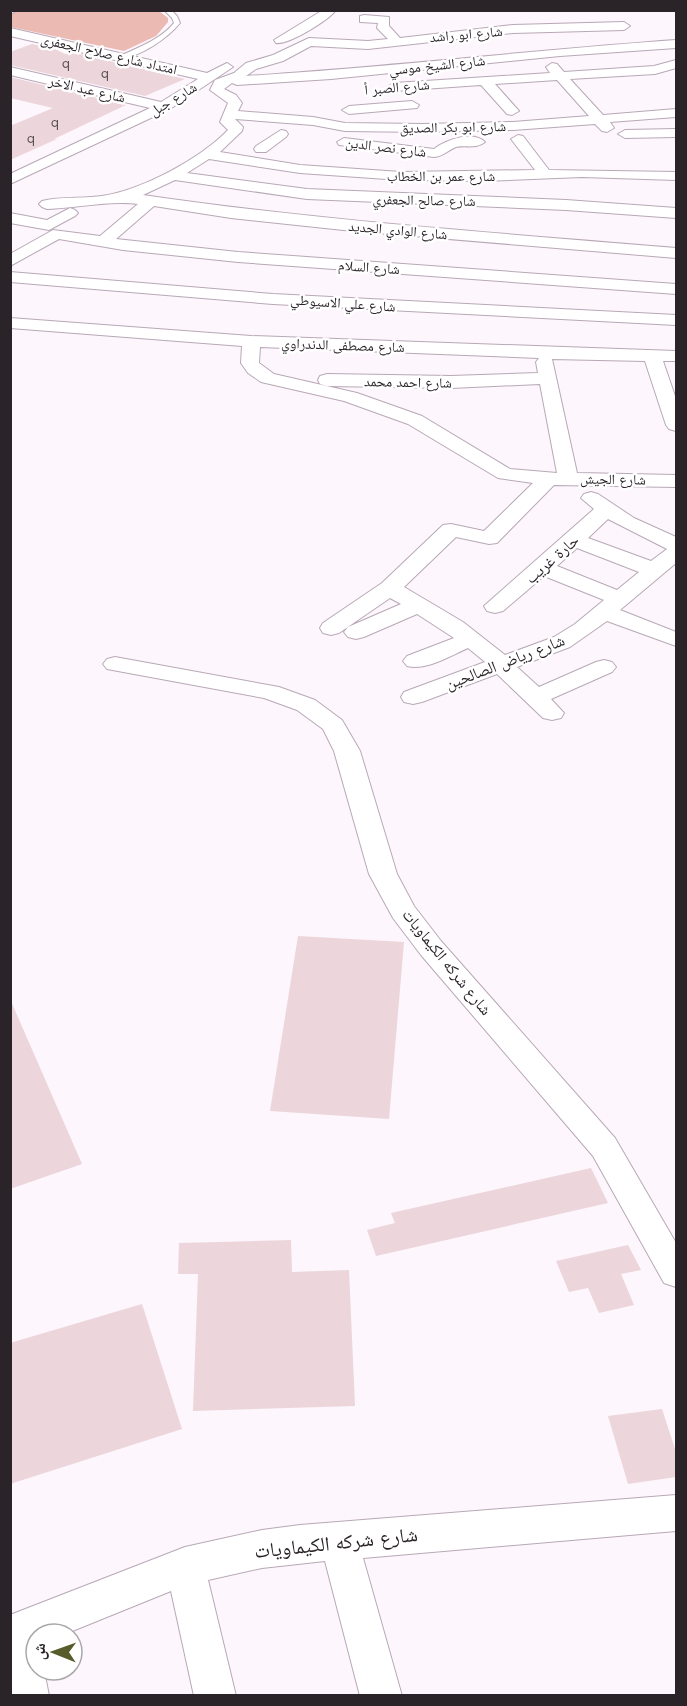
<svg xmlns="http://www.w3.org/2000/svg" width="687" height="1706" font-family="Jost,'Noto Naskh Arabic',sans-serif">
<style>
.green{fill:#ebbab3}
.building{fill:#ecd5db}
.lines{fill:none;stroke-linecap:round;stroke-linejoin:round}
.lane-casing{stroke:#b8a8b7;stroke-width:2}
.street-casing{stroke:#b8a8b7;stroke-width:2}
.lane{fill:#fff;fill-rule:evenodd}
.street{fill:#fff;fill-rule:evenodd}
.labels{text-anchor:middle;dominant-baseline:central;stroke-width:5;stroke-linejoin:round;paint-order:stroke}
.far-street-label{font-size:14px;fill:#2a2429;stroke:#fff}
.number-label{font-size:14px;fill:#5a5056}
.street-label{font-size:16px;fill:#2a2429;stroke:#fff}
.near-street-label{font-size:20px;fill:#2a2429;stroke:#fff}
</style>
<rect width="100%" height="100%" fill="#fdf6fc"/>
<polygon class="green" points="31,10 159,11 168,18 168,22 156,36 124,51 11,27 10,13"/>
<g class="building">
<polygon points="32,44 55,49 65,54 71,52 185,79 145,96 10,65 10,52"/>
<polygon points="10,77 126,105 54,139 57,139 10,160 10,126 53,108 10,98"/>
<polygon points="298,936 404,942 389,1119 270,1111"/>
<polygon points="10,999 82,1164 10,1189"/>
<polygon points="591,1168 608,1203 376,1256 367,1230 395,1223 391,1213"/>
<polygon points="291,1240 292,1272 349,1270 355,1406 193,1411 198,1274 178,1274 179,1243"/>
<polygon points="628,1245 641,1270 621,1274 634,1305 599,1313 588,1288 569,1292 556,1261"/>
<polygon points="142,1304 182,1429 10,1484 10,1343"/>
<polygon points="662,1409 676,1452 676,1477 628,1484 608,1416"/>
</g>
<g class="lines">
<g class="lane-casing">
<path id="lane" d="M164,10h7l6,6 3,7c-12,15 -41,35 -60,35v-2c19,-9 40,-16 54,-33l-2,-5z"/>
</g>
<g class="street-casing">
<g id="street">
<polygon points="10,10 18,10 10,14"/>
<path d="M323,10h13c-8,11 -48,35 -60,33l-2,-3z"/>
<path d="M364,15l25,2v9l11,12 113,-13 111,-3 6,4 -6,4 -111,3 -145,16 -57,-3 -28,15 -27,8 -10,7c144,-9 287,-26 430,-36v8l-116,8 -229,23 -94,6 -5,-2 -8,6 12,6 6,8 -4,8 75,6 32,6 78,1 90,-2 76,-6 -32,-36 -62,4 24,27 -7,4 -5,-1 -26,-29 -87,6 -7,-4 7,-4 156,-10 -4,-6 6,-4 5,1 7,8 90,-6 22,-6v8l-21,6 -85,5 33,36 73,-6v8l-66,5 4,6 -7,4 -5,-1 -7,-7 -82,6 -90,2 -78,-1 -32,-6 -78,-6 8,8 -1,4 -22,21 80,13 101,7 134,-2 -24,-31 7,-4 5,1 26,34 127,2v8l-94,-3 -99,4 -82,-1 -101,-7 -91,-14 -22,14 120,16 259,11 110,8v10l-110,-8 -259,-11 -132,-19 -32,15c177,26 355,38 533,53v10l-323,-27 -122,-13 -77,-12 -38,33 122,13 438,32v10l-438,-32 -115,-12 -64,-11 -49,27v-12l43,-24 47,6 38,-32c-26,-4 -62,4 -91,5l-5,-2 -3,-3 3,-3c19,-5 40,-2 60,-5 40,-6 98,-37 126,-66l-8,-8 8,-19 -18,-13 5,-10 19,-7 12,-10 27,-8 36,-17 59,3 20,-2 -11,-11 1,-5 -18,-1v-6z"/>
<polygon points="10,28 207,73 227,63 233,67 170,109 10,184 10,174 150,108 10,75 10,67 161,102 198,79 10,36"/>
<polygon points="412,101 419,105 417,108 349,114 342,110 349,106"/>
<polygon points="676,129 676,137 625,138 618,134 625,130"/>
<polygon points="281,130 286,131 288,134 286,137 266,152 256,152 254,149 256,146"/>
<path d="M344,138l90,11c11,-9 39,-19 51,-7 -8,7 -19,3 -29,5 -8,3 -12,9 -22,10l-95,-12 -2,-3z"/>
<polygon points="70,208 75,210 78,213 75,216 49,230 10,223 10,213 47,220"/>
<polygon points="10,272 273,294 676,315 676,325 273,304 10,282"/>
<path d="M10,318l241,18 425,15v10h-13l13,38v32l-7,-2 -3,-4 -21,-64 -93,-2 25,114 99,2v12l-122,-2 -57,58 -8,1 -33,-7 -52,50 59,35 42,33 49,-18 21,-13 29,-24 -60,-24 -41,35 -8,2 -8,-2 -3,-5 110,-97 -13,-11 3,-4 7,-2 7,2 36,24 42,19v26l-56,47 56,22v14l-69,-25 -37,26 -53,20 22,20 57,-25 8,-2 8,2 4,5 -4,5 -61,27 13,14 -3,5 -9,2 -9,-2 -46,-44 -75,28 -9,2 -9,-2 -3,-5 3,-5 81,-30 -17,-14c-18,8 -42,23 -61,18l-4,-5 4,-5 47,-18 -37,-24 -53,23 -8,2 -8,-2 -4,-5 4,-5 53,-23 -11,-6 -51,35 -8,2 -8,-2 -3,-5 3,-5 59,-40 61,-58 8,-1 33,7 49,-48 -35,-5 -90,-54 -64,-23 -83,-19 -13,-9 -7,-10 1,-17 -232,-18zM260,347l279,11 -3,4 2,11 -87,3 -124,-2 -7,2 -2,4 2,4 7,2 124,2 89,-4 17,89 -47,-4 -88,-53 -65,-23 -83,-19 -15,-11zM608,519l59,30 -16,12 -63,-23zM577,548l62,24 -22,18 -60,-24z"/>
<polygon points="115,657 279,687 315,700 342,720 360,751 397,874 414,906 441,941 615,1138 676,1243 676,1287 664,1283 593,1156 421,955 393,918 369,874 334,751 323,729 297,710 264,698 107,669 103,664 107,659"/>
<polygon points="676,1495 676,1531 363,1558 402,1696 360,1696 325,1561 262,1568 208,1580 236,1696 194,1696 171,1591 65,1634 36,1634 36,1670 44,1670 49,1696 10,1696 10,1615 185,1547 262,1530 300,1525"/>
</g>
</g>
<use href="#lane" class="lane"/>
<use href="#street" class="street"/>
</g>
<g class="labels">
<g class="far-street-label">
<text transform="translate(466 34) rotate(-5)">شارع ابو راشد</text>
<text transform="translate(109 54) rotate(13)">امتداد شارع صلاح الجعفرى</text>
<text transform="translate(437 65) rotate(-6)">شارع الشيخ موسي</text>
<text transform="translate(397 87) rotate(-5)">شارع الصبر أ</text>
<text transform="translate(87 89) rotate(13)">شارع عبد الاخر</text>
<text transform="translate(173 99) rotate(-31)">شارع جبل</text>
<text transform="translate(453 127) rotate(-1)">شارع ابو بكر الصديق</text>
<text transform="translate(386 147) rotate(7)">شارع نصر الدين</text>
<text x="441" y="176">شارع عمر بن الخطاب</text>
<text transform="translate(424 200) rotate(1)">شارع صالح الجعفري</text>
<text transform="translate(398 230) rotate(5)">شارع الوادي الجديد</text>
<text transform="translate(369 267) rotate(4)">شارع السلام</text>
<text transform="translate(343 303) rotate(4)">شارع علي الاسيوطي</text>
<text transform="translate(343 345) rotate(2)">شارع مصطفى الدندراوي</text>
<text transform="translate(408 382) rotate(1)">شارع احمد محمد</text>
<text transform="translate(613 479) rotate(1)">شارع الجيش</text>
</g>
<g class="number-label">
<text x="66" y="63">q</text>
<text x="105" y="73">q</text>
<text x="55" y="122">q</text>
<text x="31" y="138">q</text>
</g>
<g class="street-label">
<text transform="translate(552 559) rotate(-41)">حارة غريب</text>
<text transform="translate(505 662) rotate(-21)">شارع رياض الصالحين</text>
<text transform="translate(447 962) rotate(51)">شارع شركه الكيماويات</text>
</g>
<g class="near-street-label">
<text transform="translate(336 1543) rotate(-6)">شارع شركه الكيماويات</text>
</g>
</g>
<rect width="687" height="1706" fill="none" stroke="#2a2429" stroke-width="24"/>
<g transform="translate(54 1652) rotate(271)"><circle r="28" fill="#ffffff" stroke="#aaa7a9" stroke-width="1.5"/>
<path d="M0-4.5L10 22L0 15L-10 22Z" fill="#575c2a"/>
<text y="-9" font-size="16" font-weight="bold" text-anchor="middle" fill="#2a2429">ش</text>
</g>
</svg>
